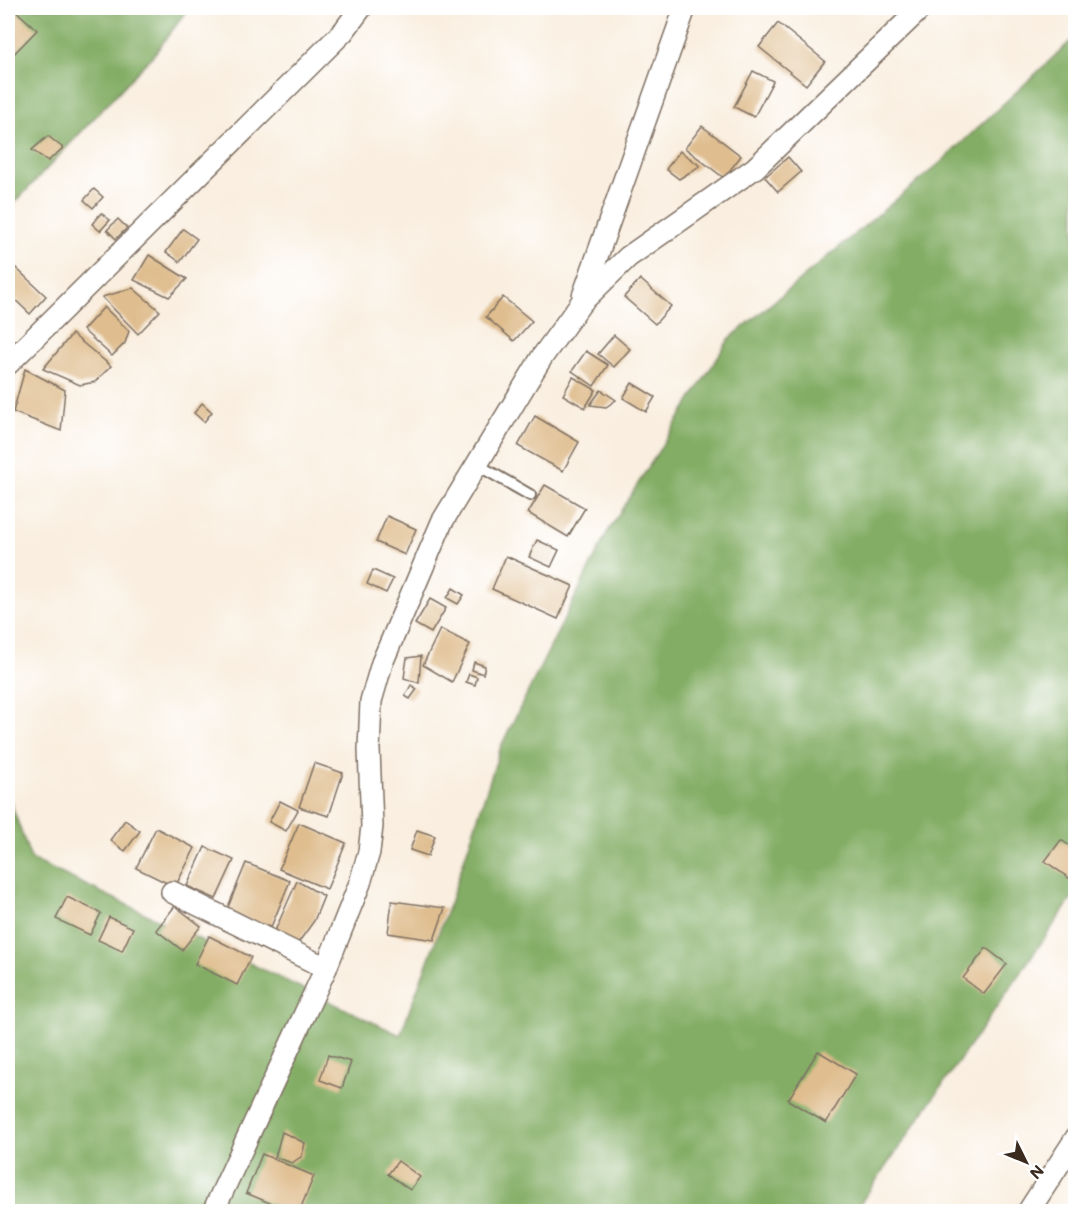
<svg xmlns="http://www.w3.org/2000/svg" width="1083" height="1219" font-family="Mali,sans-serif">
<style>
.forest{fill:#83ad65;stroke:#5f6c42;stroke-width:1.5}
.building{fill:#dfbd8e}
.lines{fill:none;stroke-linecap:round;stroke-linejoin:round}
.lane-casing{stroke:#7e6f62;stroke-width:14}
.street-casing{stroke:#7e6f62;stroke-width:24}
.lane{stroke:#fff;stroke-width:10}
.street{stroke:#fff;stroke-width:21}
</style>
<rect width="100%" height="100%" fill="#fff"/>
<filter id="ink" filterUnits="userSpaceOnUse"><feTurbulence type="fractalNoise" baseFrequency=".0167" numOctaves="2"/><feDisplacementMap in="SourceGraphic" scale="12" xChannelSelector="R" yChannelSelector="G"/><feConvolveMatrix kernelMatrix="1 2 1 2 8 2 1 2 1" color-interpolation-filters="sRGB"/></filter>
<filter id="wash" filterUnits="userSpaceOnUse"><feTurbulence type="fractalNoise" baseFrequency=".008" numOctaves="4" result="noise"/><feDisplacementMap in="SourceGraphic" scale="24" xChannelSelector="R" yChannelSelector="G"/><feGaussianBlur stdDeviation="1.35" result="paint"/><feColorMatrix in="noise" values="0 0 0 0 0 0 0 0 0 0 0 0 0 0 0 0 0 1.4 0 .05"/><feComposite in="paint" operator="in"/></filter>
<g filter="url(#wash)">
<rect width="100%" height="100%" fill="#f9eedf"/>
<g class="forest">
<polygon points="8,8 189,8 156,52 8,210"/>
<polygon points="1075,37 1075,894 855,1211 8,1211 8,795 31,859 400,1035 451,900 501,746 607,533 729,339 940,163"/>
</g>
<g id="blocks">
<g class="building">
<polygon points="15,10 37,30 8,60 8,18"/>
<polygon points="778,23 825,61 806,85 759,47"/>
<polygon points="753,71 773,81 754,117 734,107"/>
<polygon points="702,126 741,156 724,178 685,148"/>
<polygon points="48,136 63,148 48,161 32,150"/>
<polygon points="680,151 700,166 679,179 666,169"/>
<polygon points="788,157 801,172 778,192 765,177"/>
<polygon points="94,189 103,197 93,208 84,200"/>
<polygon points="101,213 110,220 100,231 92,224"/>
<polygon points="118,219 127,228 116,239 107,230"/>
<polygon points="183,229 197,239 180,262 166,252"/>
<polygon points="149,255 187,279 169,297 134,280"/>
<polygon points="16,268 46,296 30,314 8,293 8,277"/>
<polygon points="640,279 671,306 655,324 624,297"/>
<polygon points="133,288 160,311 138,334 102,297"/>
<polygon points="503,297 532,321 514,341 486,317"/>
<polygon points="104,307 129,331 125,343 112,356 83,330"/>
<polygon points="72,334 111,366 95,382 80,385 43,369"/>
<polygon points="614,335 630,349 614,367 598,354"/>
<polygon points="586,351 608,365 594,386 572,371"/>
<polygon points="25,369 65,390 61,431 13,412"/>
<polygon points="573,377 596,390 585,408 563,395"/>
<polygon points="632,383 655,397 646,412 623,398"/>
<polygon points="601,390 616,400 606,407 590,405"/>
<polygon points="202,403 212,412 204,422 194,413"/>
<polygon points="535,416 579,442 563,471 518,446"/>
<polygon points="545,485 585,508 568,537 528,513"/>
<polygon points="387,516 416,529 405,555 376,542"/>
<polygon points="537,540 559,550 551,567 529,557"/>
<polygon points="506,556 573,586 558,619 492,589"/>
<polygon points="373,570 393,579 386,593 367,584"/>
<polygon points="453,588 464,595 458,604 447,598"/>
<polygon points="430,599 446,608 431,633 415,624"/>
<polygon points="440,629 470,644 452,682 423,665"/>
<polygon points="421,656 419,683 404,678 407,658"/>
<polygon points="474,662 485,666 483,674 472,670"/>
<polygon points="469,674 477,677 475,685 466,682"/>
<polygon points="411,685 417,689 410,699 405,696"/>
<polygon points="314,763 343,773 329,816 299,807"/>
<polygon points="280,801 298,810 286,831 269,822"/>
<polygon points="125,820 140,831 125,851 110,840"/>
<polygon points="299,823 346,843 327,889 279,869"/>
<polygon points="156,828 195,848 175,887 136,868"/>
<polygon points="417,830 435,836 428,856 410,850"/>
<polygon points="1061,840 1076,850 1076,883 1045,861"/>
<polygon points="205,847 234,860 216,899 187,886"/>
<polygon points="246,863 290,881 271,927 226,912"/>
<polygon points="297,881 324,896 314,921 298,943 274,933"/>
<polygon points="67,897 101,913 90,935 56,919"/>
<polygon points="392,901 445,908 434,940 388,933"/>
<polygon points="175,906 201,926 182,950 156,930"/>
<polygon points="109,917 133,928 122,951 98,940"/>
<polygon points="209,936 251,957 237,985 195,964"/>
<polygon points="986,948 1007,964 984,994 963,978"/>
<polygon points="818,1051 856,1074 826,1123 788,1100"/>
<polygon points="328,1055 351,1062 342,1088 320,1080"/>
<polygon points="282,1132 305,1143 302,1156 292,1163 275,1157"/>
<polygon points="262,1154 314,1176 299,1212 291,1212 246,1193"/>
<polygon points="398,1161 420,1177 410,1190 388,1174"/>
</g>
</g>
</g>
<g filter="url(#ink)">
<use href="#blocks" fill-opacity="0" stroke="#7e6f62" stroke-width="1.5"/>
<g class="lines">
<g class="lane-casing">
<polyline id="lane" points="476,464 530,495"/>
</g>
<g class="street-casing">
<g id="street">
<polyline points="583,296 685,8"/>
<polyline points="8,364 343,32 361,8"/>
<polyline points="172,892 326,968"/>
<polyline points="213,1212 326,968 360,883 369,852 372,826 369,750 371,701 382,663 442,522 542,357 581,303 628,257 755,168 921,8"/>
<polyline points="1028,1212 1076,1138"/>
</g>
</g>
<use href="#lane" class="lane"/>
<use href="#street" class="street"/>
</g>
</g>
<rect width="1083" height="1219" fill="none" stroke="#fff" stroke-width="30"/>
<g transform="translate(1026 1162) rotate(133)" stroke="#ffffff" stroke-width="4.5" paint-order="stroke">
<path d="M0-4.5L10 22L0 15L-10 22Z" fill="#3b2a1e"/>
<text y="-9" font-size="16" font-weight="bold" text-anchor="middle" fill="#3b2a1e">N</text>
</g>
</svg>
